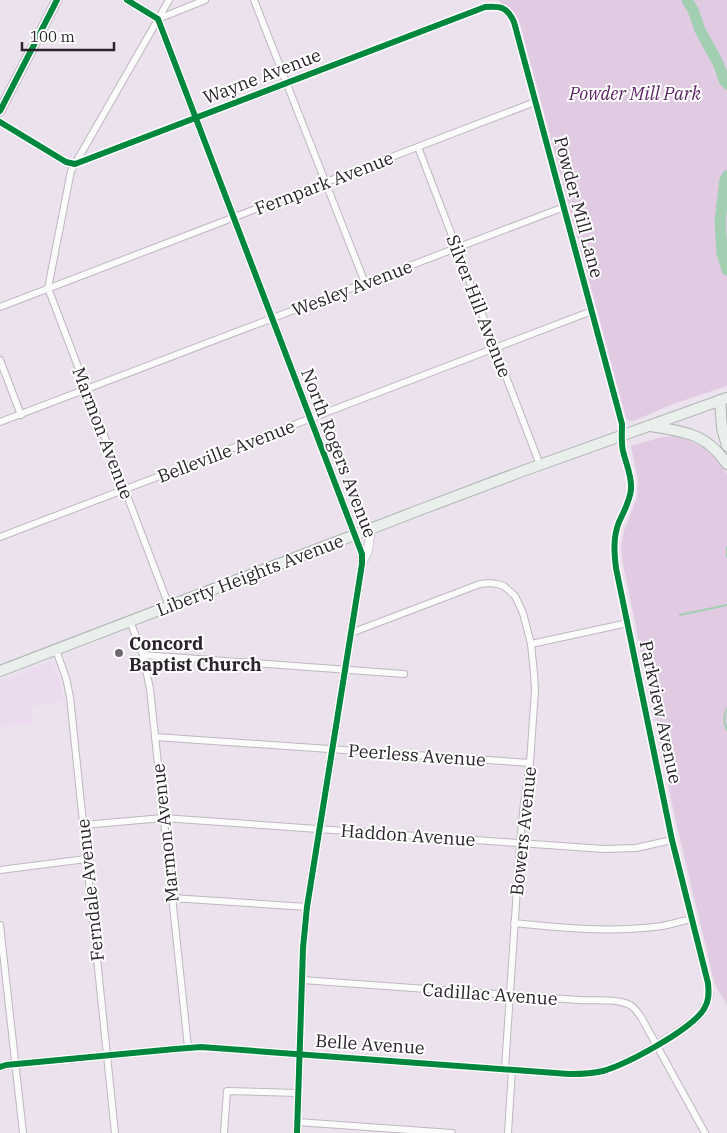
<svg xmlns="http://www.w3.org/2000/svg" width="727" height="1133" font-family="'IBM Plex Serif',serif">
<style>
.built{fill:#ecdbef}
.green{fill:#e0cbe3}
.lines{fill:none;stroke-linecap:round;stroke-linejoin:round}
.stream{stroke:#a2ceb2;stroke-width:2}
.river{stroke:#a2ceb2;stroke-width:11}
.minor-casing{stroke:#beb7c0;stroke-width:8}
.tertiary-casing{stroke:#beb7c0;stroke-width:9}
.secondary-casing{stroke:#beb7c0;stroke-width:11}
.primary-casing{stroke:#acb4b2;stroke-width:12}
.minor{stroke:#fcfbfc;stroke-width:6}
.tertiary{stroke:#fcfbfc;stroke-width:8}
.secondary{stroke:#f3f6f5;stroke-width:9}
.primary{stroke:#e9f0ec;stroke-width:10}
.cycleway-casing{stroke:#fff;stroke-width:9}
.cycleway{stroke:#00873e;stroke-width:6}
.poi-dot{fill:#6f6670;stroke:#fff;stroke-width:2}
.labels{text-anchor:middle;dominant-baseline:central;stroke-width:4;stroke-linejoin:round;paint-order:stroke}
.street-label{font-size:18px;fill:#2b242c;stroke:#fff}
.park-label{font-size:18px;font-style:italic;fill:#5e2567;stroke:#fff}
.poi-label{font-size:18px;font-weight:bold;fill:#2b242c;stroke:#fff;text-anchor:start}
</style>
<rect width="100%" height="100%" fill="#ece2ee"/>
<polygon class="built" points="52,661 59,679 64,702 31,706 33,723 0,727 0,681"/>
<g class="green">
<polygon points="498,0 727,0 727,386 673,404 636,420 629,421 626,418 520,24"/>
<path d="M675,436c21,5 42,18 52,38v531l-12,-20 -40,-167 -52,-254 -2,-17 3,-16 13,-34 1,-15 -7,-36 31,-9z"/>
</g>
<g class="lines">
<g class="stream">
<polyline points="727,547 727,557"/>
<polyline points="680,615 727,605"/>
<path d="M727,709c-4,6 -3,15 0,21"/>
</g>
<g class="river">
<polyline points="687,0 693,10 700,30 718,63 724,80 727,84"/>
<polyline points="727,176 725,180 720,221 722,253 727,270"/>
</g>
<g class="minor-casing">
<g id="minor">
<polyline points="169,0 71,171 48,288 169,606"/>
<polyline points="254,0 365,283"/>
<polyline points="158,19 205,0"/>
<path d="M0,122l66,40 9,2 410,-157c16,-1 22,0 29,15l108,402c0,9 -1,19 1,27 3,13 9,25 8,38 -1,12 -7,22 -12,33 -6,15 -5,30 -3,46l56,272 36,143 1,11"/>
<polyline points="418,147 540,465"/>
<polyline points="0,307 535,102"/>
<polyline points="0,360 21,415"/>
<polyline points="0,422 564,207"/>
<polyline points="0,537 592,311"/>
<polyline points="130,621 143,655 150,689 188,1047"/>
<polyline points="351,633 480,584 489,583 497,584 504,586 515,596 523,613 531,644 534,673 535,690 530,763 524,803 520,844 505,1068"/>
<polyline points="531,644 628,623"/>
<polyline points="56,650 66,678 70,697 115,1133"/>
<polyline points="143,655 404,674"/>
<polyline points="155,737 530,763"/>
<polyline points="83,825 163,818 604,849 636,848 672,840"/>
<polyline points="0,870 86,859"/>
<polyline points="172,898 307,907"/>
<path d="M514,923c49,5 99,10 148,3 10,-2 20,-5 30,-7"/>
<polyline points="0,925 23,1133"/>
<path d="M302,980l277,20c15,1 38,-2 51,5 5,3 8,8 11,12l64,116"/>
<polyline points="297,1122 452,1133"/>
<polyline points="224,1133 227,1091 298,1093"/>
<polyline points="508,1133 512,1069"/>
</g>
</g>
<g class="tertiary-casing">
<g id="tertiary">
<polyline points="127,0 158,19 362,554 362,564 307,907 303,948 297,1133"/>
<polyline points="363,562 368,550 371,529"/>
<path d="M0,1067l6,-2 169,-16 26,-2 368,27c12,0 23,0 34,-3 26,-8 50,-23 72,-38 8,-4 16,-9 22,-15 7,-7 10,-15 12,-24"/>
</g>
</g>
<g class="secondary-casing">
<polyline id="secondary" points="0,111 57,0"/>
</g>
<g class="primary-casing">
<g id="primary">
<polyline points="720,400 722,428 727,446"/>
<path d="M650,426c35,6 56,7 77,38"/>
<polyline points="0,671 417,511 520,472 727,398"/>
</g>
</g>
<use href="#minor" class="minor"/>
<use href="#tertiary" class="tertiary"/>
<use href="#secondary" class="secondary"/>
<use href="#primary" class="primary"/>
<g class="cycleway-casing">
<g id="cycleway">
<polyline points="127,0 158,19 362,554 362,564 307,907 303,948 297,1133"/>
<polyline points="0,111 57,0"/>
<path d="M0,122l66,40 9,2 410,-157c16,-1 22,0 29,15l108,402c0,9 -1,19 1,27 3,13 9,25 8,38 -1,12 -7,22 -12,33 -6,15 -5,30 -3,46l56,272 36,143c1,10 1,18 -4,26 -13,21 -77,55 -101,62 -11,3 -22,3 -34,3l-368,-27 -26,2 -169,16 -6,2"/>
</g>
</g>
<use href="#cycleway" class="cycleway"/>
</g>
<circle class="poi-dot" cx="119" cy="653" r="5"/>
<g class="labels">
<g class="street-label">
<text transform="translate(262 76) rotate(-21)">Wayne Avenue</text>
<text transform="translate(324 183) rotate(-21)">Fernpark Avenue</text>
<text transform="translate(579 207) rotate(75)">Powder Mill Lane</text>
<text transform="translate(352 288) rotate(-21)">Wesley Avenue</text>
<text transform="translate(479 306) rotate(69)">Silver Hill Avenue</text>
<text transform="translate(103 433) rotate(69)">Marmon Avenue</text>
<text transform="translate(226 451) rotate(-21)">Belleville Avenue</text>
<text transform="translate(339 453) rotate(69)">North Rogers Avenue</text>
<text transform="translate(250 575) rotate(-21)">Liberty Heights Avenue</text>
<text transform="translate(661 712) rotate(78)">Parkview Avenue</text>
<text transform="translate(417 755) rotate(4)">Peerless Avenue</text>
<text transform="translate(523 831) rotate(-84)">Bowers Avenue</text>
<text transform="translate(165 833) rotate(-96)">Marmon Avenue</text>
<text transform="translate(408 835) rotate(4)">Haddon Avenue</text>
<text transform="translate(90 890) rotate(-96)">Ferndale Avenue</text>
<text transform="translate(490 994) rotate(4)">Cadillac Avenue</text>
<text transform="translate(370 1044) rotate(4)">Belle Avenue</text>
</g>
<g class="park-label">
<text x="635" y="93">Powder Mill Park</text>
</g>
<g class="poi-label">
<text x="129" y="643">Concord<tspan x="129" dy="21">Baptist Church</tspan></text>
</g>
</g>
<path d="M22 42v8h92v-8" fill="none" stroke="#2b242c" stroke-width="2.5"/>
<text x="30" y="42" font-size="15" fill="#2b242c" stroke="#ffffff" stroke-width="4" paint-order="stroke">100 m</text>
</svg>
